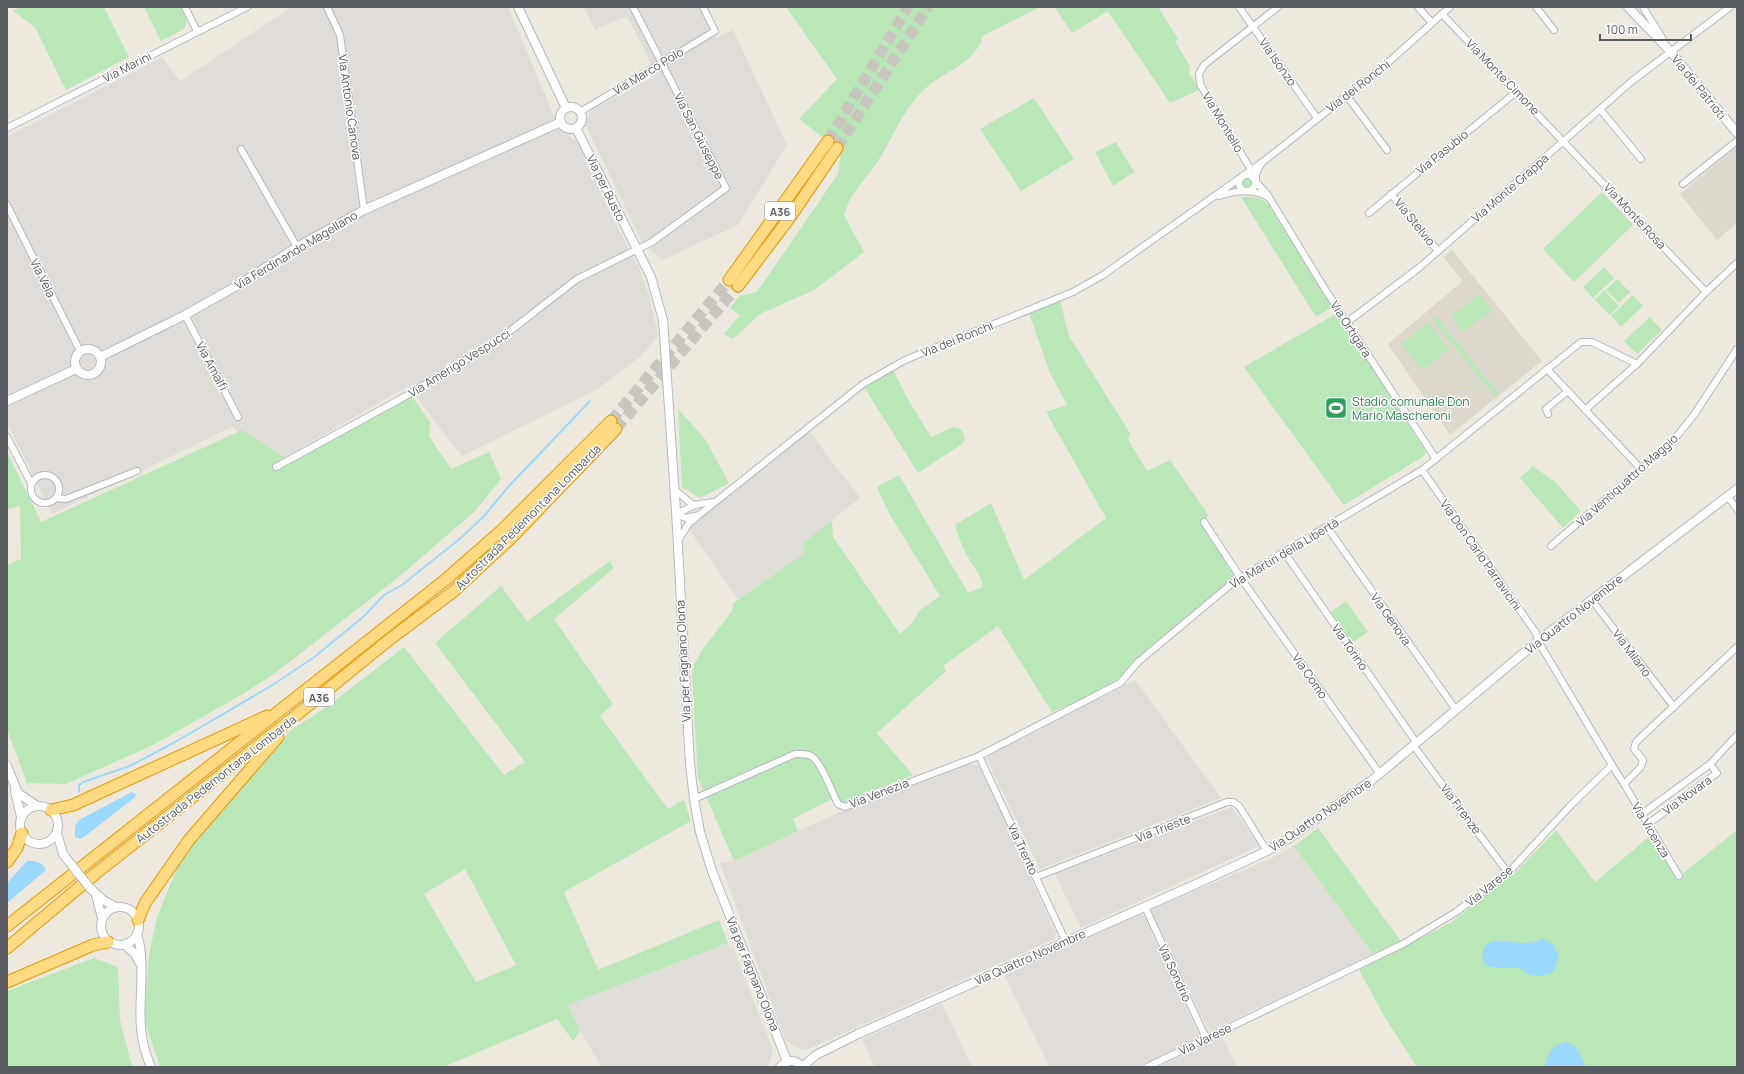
<svg xmlns="http://www.w3.org/2000/svg" width="1744" height="1074" font-family="Manrope,sans-serif">
<style>
.industrial{fill:#e0dcd7}
.education{fill:#dcd8cd}
.green{fill:#bae7b8;fill-rule:evenodd}
.water{fill:#9cd9ff}
.lines{fill:none;stroke-linecap:round;stroke-linejoin:round}
.stream{stroke:#9cd9ff;stroke-width:2}
.highway-tunnel{stroke:#c8c6bf;stroke-width:11;stroke-dasharray:11 5.5;stroke-linecap:butt}
.street-casing{stroke:#b5b8bd;stroke-width:8}
.secondary-casing{stroke:#b5b9bf;stroke-width:10}
.highway-casing{stroke:#eb9700;stroke-width:13}
.street{stroke:#fff;stroke-width:6}
.secondary{stroke:#fff;stroke-width:8}
.highway{stroke:#ffda83;stroke-width:11}
.secondary-bridge-casing{stroke:#b5b9bf;stroke-width:10;stroke-linecap:butt}
.secondary-bridge{stroke:#fff;stroke-width:8}
.labels{text-anchor:middle;dominant-baseline:central;stroke-width:3;stroke-linejoin:round;paint-order:stroke}
.shield{fill:#fff;stroke:#8a8d90;stroke-width:1}
.shield-label{font-size:11px;font-weight:bold;fill:#585c61}
.street-label{font-size:12px;fill:#585c61;stroke:#fff}
.leisure-label{font-size:12px;fill:#27864d;stroke:#fff;text-anchor:start}
</style>
<rect width="100%" height="100%" fill="#ede9de"/>
<g class="industrial">
<polygon points="292,7 508,7 552,112 566,134 577,141 610,213 639,268 649,296 658,336 641,356 599,388 462,456 408,386 280,460 232,427 52,514 7,423 7,137 162,57 180,81"/>
<polygon points="584,7 700,7 716,38 733,30 787,145 738,225 662,260 641,240 585,124 592,110 657,75 627,16 595,30"/>
<polygon points="808,430 860,498 802,544 805,553 738,599 686,525"/>
<polygon points="1135,680 1221,798 1040,869 986,757"/>
<polygon points="970,764 980,766 1056,934 1054,939 806,1050 795,1047 785,1039 720,863 734,861 840,812"/>
<polygon points="1232,807 1259,846 1081,928 1055,874"/>
<polygon points="1294,846 1373,954 1212,1030 1207,1027 1151,910 1272,858"/>
<polygon points="1139,915 1144,916 1200,1037 1138,1067 1050,1067 1004,975"/>
<polygon points="728,943 730,948 733,948 772,1048 772,1056 767,1067 602,1067 580,1031 568,1005"/>
<polygon points="942,1004 972,1067 875,1067 862,1039"/>
<polygon points="1221,1035 1237,1067 1158,1067 1182,1055"/>
</g>
<g class="education">
<polygon points="1737,147 1737,223 1717,240 1680,194"/>
<polygon points="1452,250 1542,361 1450,435 1388,344 1463,281 1443,257"/>
</g>
<g class="green">
<polygon points="20,7 104,7 129,57 66,90 35,27 13,11"/>
<polygon points="144,7 181,7 187,21 184,29 161,41"/>
<path d="M786,7h254l-57,29c-9,29 -36,33 -57,52 -22,19 -32,48 -48,73 -12,18 -28,32 -34,54l20,37 -50,38 -54,24 -27,25 -9,-5 16,-19 -10,-7 9,-12 18,-4 81,-118 3,-22 -42,-33 38,-40z"/>
<polygon points="1056,7 1158,7 1178,39 1175,42 1190,66 1189,72 1199,90 1170,103 1108,11 1072,33 1055,8"/>
<polygon points="1034,98 1074,159 1021,191 980,129"/>
<polygon points="1116,142 1134,172 1113,186 1095,152"/>
<polygon points="1264,161 1256,178 1263,189 1258,192 1220,196"/>
<polygon points="1602,192 1633,225 1574,282 1543,249"/>
<path d="M1241,197c14,-1 21,0 30,10l61,100 -16,10z"/>
<polygon points="1604,267 1614,278 1593,298 1583,287"/>
<polygon points="1617,279 1630,292 1619,303 1606,290"/>
<polygon points="1604,290 1619,306 1610,315 1595,300"/>
<polygon points="1479,294 1492,310 1463,332 1451,317"/>
<polygon points="1633,295 1643,306 1621,327 1611,316"/>
<path d="M1060,300l9,36 61,97 -2,6 19,32 23,-11 39,56 -9,6 35,55 -98,82 -19,20 -36,20 -30,13 -54,-86 -55,40 3,5 -69,62 36,42 -73,29 -6,-6 -41,21 5,12 -64,30 -36,-83 -6,-103 2,-11 8,-14 30,-39 1,-8 72,-50 -3,-9 30,-24 1,17 67,97 11,-10 10,-15 19,-13 -51,-83 -12,-26 22,-12 69,118 15,-6c-1,-11 -8,-18 -14,-28 -6,-11 -11,-22 -14,-34l36,-22 33,77 82,-62 -60,-106 21,-7 -17,-32 -21,-60z"/>
<polygon points="1337,313 1426,452 1424,456 1344,505 1244,367"/>
<polygon points="1436,316 1499,394 1495,397 1432,319"/>
<polygon points="1650,317 1662,330 1637,354 1624,341"/>
<polygon points="1428,322 1449,349 1422,370 1401,344"/>
<polygon points="893,370 910,403 931,437 953,427 961,429 965,439 962,444 918,473 864,387"/>
<polygon points="409,392 430,422 429,436 451,469 489,452 501,479 475,511 400,576 274,674 243,694 153,745 66,784 27,783 7,729 7,565 21,559 20,506 7,509 7,452 41,522 242,430 286,458"/>
<polygon points="678,409 705,439 729,483 700,498 682,487"/>
<polygon points="1533,466 1555,482 1581,511 1563,528 1520,478"/>
<path d="M610,561l4,7 -60,51 59,85 -13,12 68,93 16,-9 7,21 -127,71 34,78 121,-50 9,23 -160,62 12,26 -7,10 -16,-22 -114,48h-283l-16,-48 5,-64 8,-38 27,-66 107,-121 37,-24 76,-59 100,128 21,-13 -90,-119 66,-57 26,35zM465,869l51,96 -40,17 -52,-88z"/>
<polygon points="1346,601 1368,632 1352,643 1331,612"/>
<polygon points="1318,828 1401,941 1373,954 1294,846"/>
<polygon points="1556,830 1595,882 1650,836 1677,878 1737,830 1737,1067 1417,1067 1384,1016 1359,970 1450,923 1515,873"/>
<polygon points="94,958 118,967 120,1020 132,1067 7,1067 7,991"/>
</g>
<g class="water">
<polygon points="132,792 136,795 134,798 84,837 80,839 75,837 75,826 79,820"/>
<path d="M27,861c7,-1 17,2 19,9l-39,33v-20z"/>
<path d="M1542,938l11,6 6,13 -5,14c-7,5 -19,7 -27,2 -3,-1 -5,-4 -8,-5 -13,-3 -44,8 -35,-21 14,-16 39,5 58,-9z"/>
<path d="M1565,1042c12,1 17,15 21,25h-41c2,-12 7,-23 20,-25z"/>
</g>
<g class="lines">
<polyline class="stream" points="79,792 79,785 83,782 130,766 177,741 271,686 313,658 363,617 384,595 402,585 462,537 485,515 509,486 590,401"/>
<g class="highway-tunnel">
<polyline points="828,141 908,7"/>
<polyline points="837,148 928,7"/>
<polyline points="611,421 729,280"/>
<polyline points="616,429 738,286"/>
</g>
<g class="street-casing">
<g id="street">
<polyline points="185,7 197,31"/>
<polyline points="327,7 340,35 364,210"/>
<polyline points="1239,7 1317,118"/>
<polyline points="1418,7 1432,23"/>
<polyline points="1536,7 1554,30"/>
<polyline points="1643,7 1664,41"/>
<polyline points="1442,14 1706,292"/>
<polyline points="1347,96 1387,150"/>
<polyline points="1600,109 1641,159"/>
<polyline points="580,112 715,31 703,7"/>
<polyline points="7,128 247,7"/>
<polyline points="241,149 297,247"/>
<polyline points="1261,164 1256,174 1256,182 1267,194 1323,286 1436,459"/>
<polyline points="1251,170 1200,84 1199,74 1204,65 1278,7"/>
<circle cx="1247" cy="183" r="8"/>
<polyline points="1683,184 1737,141"/>
<polyline points="1391,194 1438,251"/>
<path d="M1219,196c16,-5 34,-8 49,1"/>
<polyline points="7,205 80,351"/>
<polyline points="1369,213 1516,92"/>
<polyline points="185,315 238,417"/>
<polyline points="1346,323 1420,267 1632,81 1730,7"/>
<polyline points="1547,369 1641,469"/>
<polyline points="1585,410 1637,364 1706,292 1737,263"/>
<polyline points="1548,414 1546,409 1568,391"/>
<polyline points="7,437 31,483"/>
<polyline points="276,467 404,397 486,348 505,335 577,279 652,242 726,188 633,7"/>
<polyline points="1422,470 1536,633 1538,641 1612,765"/>
<circle cx="45" cy="489" r="14"/>
<polyline points="674,489 693,505 714,502"/>
<polyline points="1727,496 1737,509"/>
<polyline points="56,498 66,499 137,471"/>
<polyline points="676,514 686,518 699,515 863,384 905,360 1073,292 1103,275 1264,161 1383,67 1450,7"/>
<polyline points="676,514 695,505"/>
<polyline points="1204,522 1240,577 1380,774"/>
<polyline points="1327,527 1456,710"/>
<polyline points="678,541 689,523 697,517"/>
<polyline points="1551,546 1672,442 1694,415 1737,349"/>
<polyline points="1284,552 1416,742"/>
<polyline points="1591,599 1674,707"/>
<polyline points="1413,745 1508,873"/>
<polyline points="979,756 1066,942"/>
<polyline points="1624,784 1679,876"/>
<path d="M694,799l101,-45c7,0 14,-1 19,4 9,9 18,34 24,46l7,3 134,-51 141,-73 18,-21 97,-81 187,-111 159,-128h11l45,22"/>
<polyline points="1642,814 1710,764 1737,735"/>
<polyline points="1648,824 1717,773 1710,764"/>
<polyline points="1036,877 1227,802 1233,802 1239,806 1267,851"/>
<polyline points="1145,907 1206,1038"/>
<polyline points="1147,1067 1403,944 1456,912 1508,873 1571,805 1612,765 1624,784 1641,767 1643,760 1634,749 1636,742 1737,647"/>
</g>
</g>
<g class="secondary-casing">
<g id="secondary">
<polyline points="518,7 566,108"/>
<polyline points="1628,7 1671,52 1737,133"/>
<circle cx="571" cy="118" r="11"/>
<polyline points="576,128 651,277 663,320 676,511 690,764 694,799 700,832 712,871 787,1061"/>
<circle cx="88" cy="362" r="13"/>
<polyline points="100,357 185,315 240,284 297,247 364,210 561,122"/>
<polyline points="7,401 76,369"/>
<polyline points="7,766 18,793 37,806"/>
<polyline points="15,791 21,817"/>
<circle cx="39" cy="825" r="19"/>
<polyline points="57,833 63,854 66,858"/>
<polyline points="90,888 103,900 116,907"/>
<polyline points="96,895 102,918"/>
<circle cx="120" cy="926" r="19"/>
<path d="M137,934c2,7 4,15 4,22 3,41 -8,70 10,111"/>
<polyline points="125,945 135,954 139,962"/>
<path d="M780,1067c7,-8 16,-8 22,0"/>
<polyline points="802,1067 816,1055 858,1034 1194,885 1267,851 1288,839 1371,781 1538,641 1737,489"/>
</g>
</g>
<g class="highway-casing">
<g id="highway">
<polyline points="729,280 828,141"/>
<polyline points="738,286 788,220 837,148"/>
<polyline points="51,810 73,805 267,716"/>
<polyline points="7,862 17,848 22,833"/>
<polyline points="138,920 145,903 189,840 278,737"/>
<polyline points="7,926 445,580 501,531 611,421"/>
<polyline points="7,948 95,874 294,717 390,639 454,591 510,539 616,429"/>
<polyline points="7,982 93,945 108,942"/>
</g>
</g>
<use href="#street" class="street"/>
<use href="#secondary" class="secondary"/>
<use href="#highway" class="highway"/>
<g class="secondary-bridge-casing">
<polyline id="secondary-bridge" points="66,858 90,888"/>
</g>
<use href="#secondary-bridge" class="secondary-bridge"/>
</g>
<defs>
<g id="stadium-square" transform="scale(1.15)"><rect x="-9" y="-9" width="18" height="18" rx="4" fill="#2e9e5b" stroke="#fff"/><path d="M0-5a6.5 5 0 1 0 0 10a6.5 5 0 1 0 0-10ZM-3.5-1.8h7v3.6h-7Z" fill="#fff"/></g>
</defs>
<g fill-rule="evenodd">
<use href="#stadium-square" x="1336" y="408"/>
</g>
<g class="labels">
<g class="shield">
<rect x="765" y="202" width="30" height="18" rx="3"/>
<rect x="304" y="688" width="30" height="18" rx="3"/>
</g>
<g class="shield-label">
<text x="780" y="211">A36</text>
<text x="319" y="697">A36</text>
</g>
<g class="street-label">
<text transform="translate(1278 62) rotate(55)">Via Isonzo</text>
<text transform="translate(127 67) rotate(-27)">Via Marini</text>
<text transform="translate(648 71) rotate(-31)">Via Marco Polo</text>
<text transform="translate(1503 77) rotate(46)">Via Monte Cimone</text>
<text transform="translate(1358 86) rotate(-38)">Via dei Ronchi</text>
<text transform="translate(1699 87) rotate(51)">Via dei Patrioti</text>
<text transform="translate(350 107) rotate(82)">Via Antonio Canova</text>
<text transform="translate(1223 122) rotate(59)">Via Montello</text>
<text transform="translate(699 136) rotate(63)">Via San Giuseppe</text>
<text transform="translate(1442 152) rotate(-39)">Via Pasubio</text>
<text transform="translate(606 188) rotate(64)">Via per Busto</text>
<text transform="translate(1510 188) rotate(-41)">Via Monte Grappa</text>
<text transform="translate(1635 216) rotate(47)">Via Monte Rosa</text>
<text transform="translate(1415 222) rotate(51)">Via Stelvio</text>
<text transform="translate(296 250) rotate(-31)">Via Ferdinando Magellano</text>
<text transform="translate(43 278) rotate(64)">Via Vela</text>
<text transform="translate(1351 329) rotate(57)">Via Ortigara</text>
<text transform="translate(957 339) rotate(-22)">Via dei Ronchi</text>
<text transform="translate(459 363) rotate(-32)">Via Amerigo Vespucci</text>
<text transform="translate(212 366) rotate(62)">Via Amalfi</text>
<text transform="translate(1627 480) rotate(-42)">Via Ventiquattro Maggio</text>
<text transform="translate(528 517) rotate(-45)">Autostrada Pedemontana Lombarda</text>
<text transform="translate(1284 553) rotate(-31)">Via Martiri della Libertà</text>
<text transform="translate(1481 555) rotate(55)">Via Don Carlo Parravicini</text>
<text transform="translate(1574 614) rotate(-38)">Via Quattro Novembre</text>
<text transform="translate(1391 619) rotate(55)">Via Genova</text>
<text transform="translate(1350 647) rotate(55)">Via Torino</text>
<text transform="translate(1632 653) rotate(53)">Via Milano</text>
<text transform="translate(683 661) rotate(-93)">Via per Fagnano Olona</text>
<text transform="translate(1310 676) rotate(55)">Via Como</text>
<text transform="translate(216 779) rotate(-38)">Autostrada Pedemontana Lombarda</text>
<text transform="translate(879 793) rotate(-21)">Via Venezia</text>
<text transform="translate(1687 795) rotate(-36)">Via Novara</text>
<text transform="translate(1461 809) rotate(53)">Via Firenze</text>
<text transform="translate(1320 815) rotate(-34)">Via Quattro Novembre</text>
<text transform="translate(1163 828) rotate(-21)">Via Trieste</text>
<text transform="translate(1651 830) rotate(59)">Via Vicenza</text>
<text transform="translate(1023 849) rotate(65)">Via Trento</text>
<text transform="translate(1489 886) rotate(-39)">Via Varese</text>
<text transform="translate(1030 957) rotate(-24)">Via Quattro Novembre</text>
<text transform="translate(1175 973) rotate(65)">Via Sondrio</text>
<text transform="translate(753 974) rotate(68)">Via per Fagnano Olona</text>
<text transform="translate(1205 1039) rotate(-26)">Via Varese</text>
</g>
<g class="leisure-label">
<text x="1352" y="401">Stadio comunale Don<tspan x="1352" dy="14">Mario Mascheroni</tspan></text>
</g>
</g>
<rect width="1744" height="1074" fill="none" stroke="#585c61" stroke-width="16"/>
<path d="M1600 34v6h91v-6" fill="none" stroke="#585c61" stroke-width="2"/>
<text x="1606" y="34" font-size="12" fill="#585c61" stroke="#ffffff" stroke-width="3" paint-order="stroke">100 m</text>
</svg>
